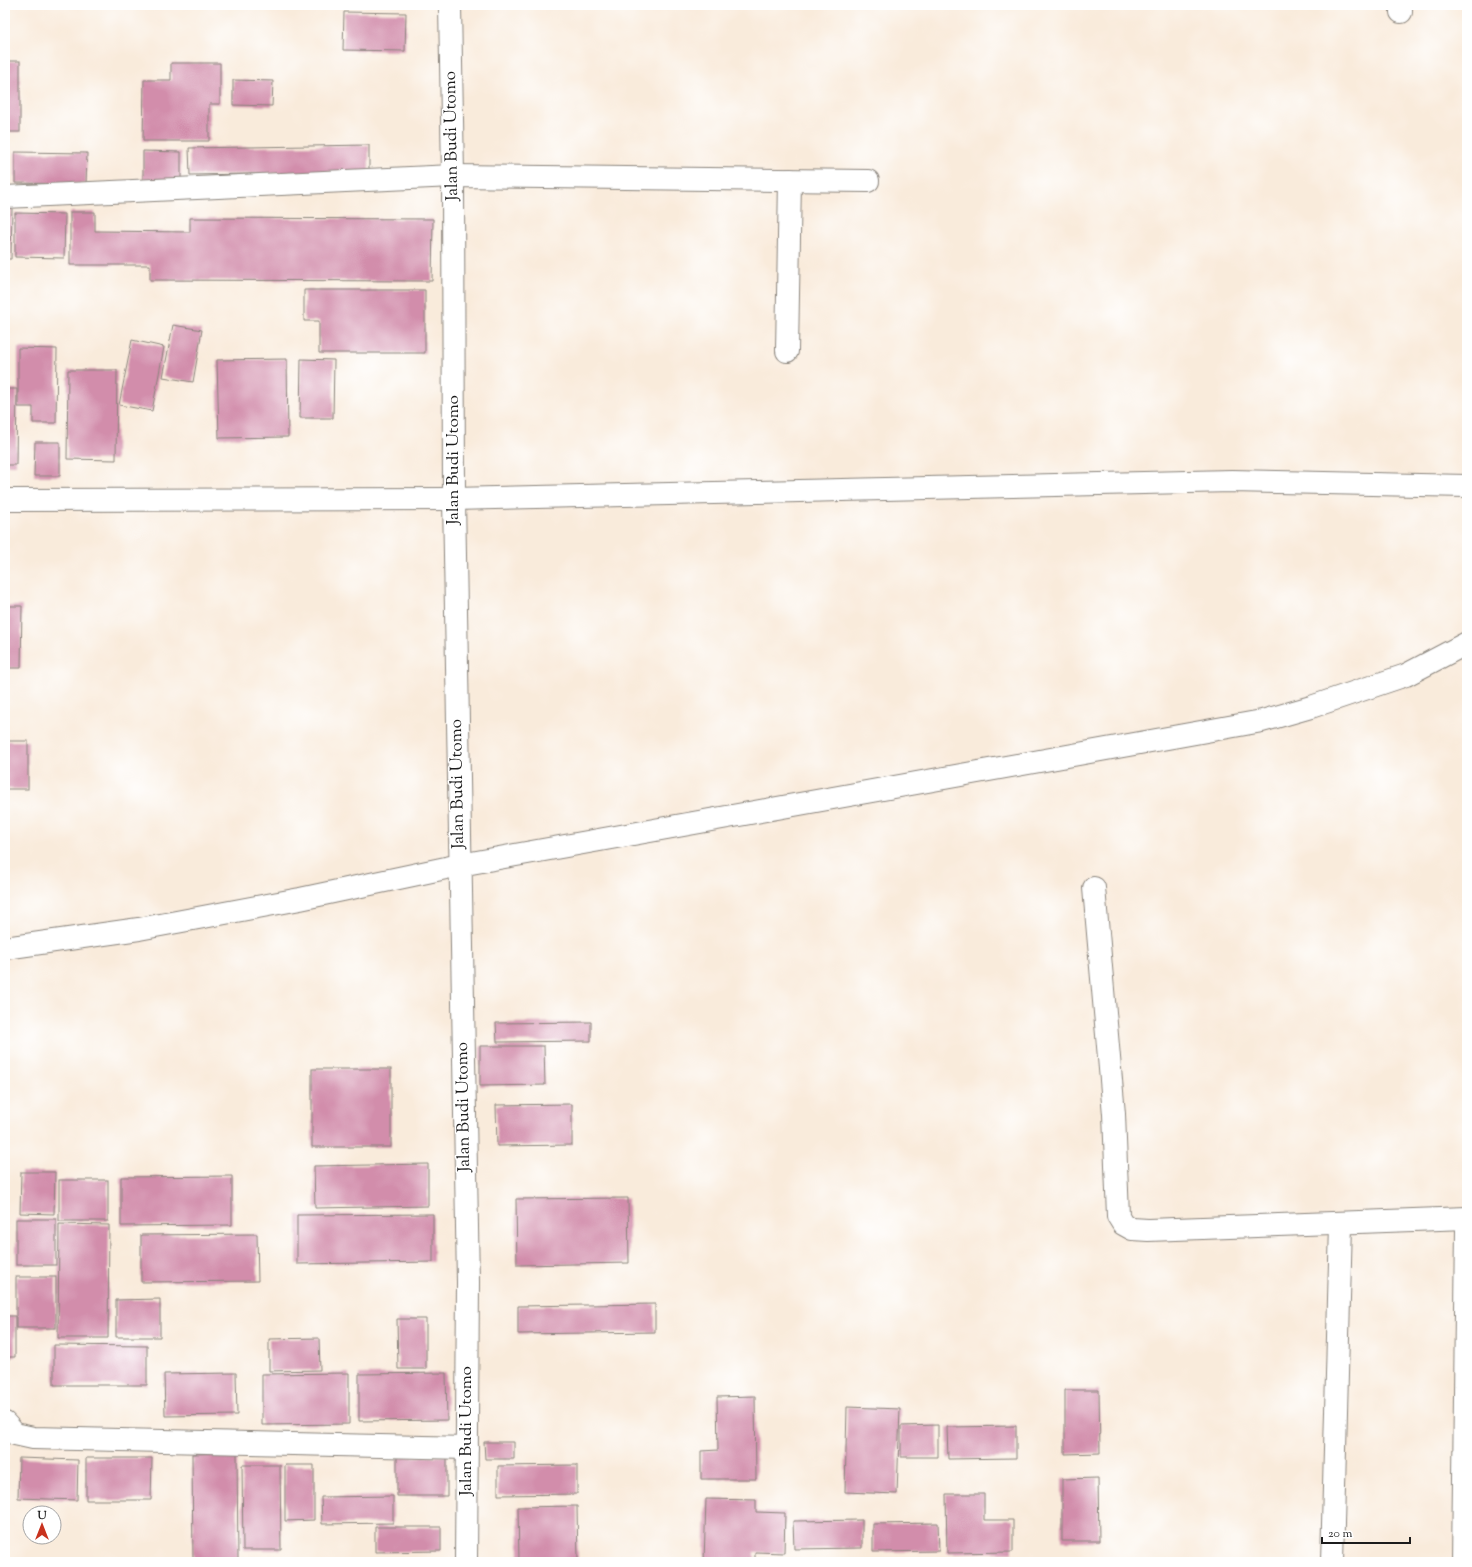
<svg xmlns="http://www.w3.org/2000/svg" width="1472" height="1567" font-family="'Sorts Mill Goudy',serif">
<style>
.building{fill:#d28dab}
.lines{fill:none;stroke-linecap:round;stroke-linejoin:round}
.minor-casing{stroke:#8a847c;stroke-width:24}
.tertiary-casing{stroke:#8a847c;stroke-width:24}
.minor{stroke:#fff;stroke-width:22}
.tertiary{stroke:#fff;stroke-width:22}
.labels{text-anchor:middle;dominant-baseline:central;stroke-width:3;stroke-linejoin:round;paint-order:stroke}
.street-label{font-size:17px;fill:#1c1c1c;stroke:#fff}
</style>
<rect width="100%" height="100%" fill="#fff"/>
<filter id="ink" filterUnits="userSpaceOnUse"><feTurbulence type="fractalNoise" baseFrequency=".025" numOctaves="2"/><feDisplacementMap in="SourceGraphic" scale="8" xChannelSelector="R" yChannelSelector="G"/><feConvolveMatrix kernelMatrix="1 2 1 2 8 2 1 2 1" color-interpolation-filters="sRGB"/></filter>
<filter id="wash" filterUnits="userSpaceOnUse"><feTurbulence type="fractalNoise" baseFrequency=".012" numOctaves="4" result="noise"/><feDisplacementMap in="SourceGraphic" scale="16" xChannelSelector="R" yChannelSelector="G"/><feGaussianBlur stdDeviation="0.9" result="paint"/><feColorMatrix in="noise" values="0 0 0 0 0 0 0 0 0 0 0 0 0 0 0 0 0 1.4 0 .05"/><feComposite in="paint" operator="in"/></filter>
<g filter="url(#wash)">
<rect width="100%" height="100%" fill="#f9ebdb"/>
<g id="blocks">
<g class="building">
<polygon points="344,12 406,13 405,51 343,50"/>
<rect x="5" y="61" width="15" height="71"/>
<polygon points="171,63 220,63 220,104 209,104 209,141 143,141 144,80 171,80"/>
<polygon points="233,80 273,81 272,106 233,105"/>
<polygon points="369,145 369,172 190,175 189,148"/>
<polygon points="143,151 181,152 181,180 143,180"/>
<polygon points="15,152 87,153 86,184 15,183"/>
<polygon points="5,208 12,208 11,259 5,259"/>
<polygon points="70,212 95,212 95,231 190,232 190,218 433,219 432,281 150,280 150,265 70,265"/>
<polygon points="15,213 65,214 64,258 15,257"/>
<polygon points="304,290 425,290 425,353 319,353 319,321 304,321"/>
<polygon points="173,325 202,330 193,382 163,377"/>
<polygon points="132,340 164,347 152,411 119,405"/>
<polygon points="18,348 57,349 56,423 33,423 33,407 18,407"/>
<polygon points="287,359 288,437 219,438 217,360"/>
<polygon points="301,359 334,360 333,418 300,418"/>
<polygon points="68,370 117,370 116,460 67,459"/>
<polygon points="5,389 17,389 16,465 5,465"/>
<polygon points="35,442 60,442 60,476 34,476"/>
<polygon points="5,606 22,606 21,668 5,668"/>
<rect x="5" y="741" width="23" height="48"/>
<polygon points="591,1022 591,1041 497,1042 496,1023"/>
<polygon points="480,1046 544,1046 545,1085 480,1086"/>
<rect x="312" y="1069" width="79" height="78"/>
<polygon points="572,1104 572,1145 497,1146 496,1105"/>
<polygon points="428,1164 428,1206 315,1208 314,1166"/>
<polygon points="21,1172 55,1172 54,1214 20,1213"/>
<polygon points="232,1176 232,1225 121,1226 121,1177"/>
<rect x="59" y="1180" width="49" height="41"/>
<polygon points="628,1198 629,1263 517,1265 516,1199"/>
<polygon points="433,1214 433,1262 297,1264 297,1215"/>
<rect x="16" y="1219" width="40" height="46"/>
<polygon points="59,1224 109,1225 108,1338 58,1338"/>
<polygon points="257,1234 258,1281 141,1282 141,1235"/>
<rect x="16" y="1277" width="40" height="51"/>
<polygon points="160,1299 160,1337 116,1337 116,1300"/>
<polygon points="655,1304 655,1332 518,1334 518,1306"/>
<polygon points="5,1316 15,1316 15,1357 9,1357 9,1372 5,1372"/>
<polygon points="397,1319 426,1319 426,1369 398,1369"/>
<polygon points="319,1338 320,1370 269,1371 269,1339"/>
<polygon points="54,1345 147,1346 147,1385 54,1385"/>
<polygon points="236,1373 237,1415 165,1416 164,1374"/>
<polygon points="349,1373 349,1424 262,1425 262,1374"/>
<polygon points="446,1373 447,1420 359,1421 359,1374"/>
<polygon points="1065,1390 1099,1390 1100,1453 1065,1454"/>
<polygon points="755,1396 756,1479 701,1479 701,1451 718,1450 717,1397"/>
<polygon points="847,1407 900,1409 897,1494 845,1492"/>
<polygon points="938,1425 938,1457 901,1457 901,1426"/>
<polygon points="1016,1426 1016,1458 948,1459 947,1427"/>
<polygon points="484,1442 514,1442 514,1459 485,1459"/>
<polygon points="237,1453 238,1562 193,1562 192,1454"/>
<polygon points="447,1456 447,1496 397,1496 397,1457"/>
<polygon points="19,1458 78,1460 77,1500 18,1498"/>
<polygon points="86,1458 152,1458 151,1500 86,1500"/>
<polygon points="242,1465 280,1465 281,1550 243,1550"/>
<polygon points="285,1465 314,1465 314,1520 285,1521"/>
<polygon points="577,1465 577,1494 498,1495 498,1466"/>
<polygon points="1098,1478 1099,1541 1062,1541 1062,1479"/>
<polygon points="946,1494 984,1494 984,1520 1013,1520 1013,1552 947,1553"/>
<polygon points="393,1496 393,1523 322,1524 321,1497"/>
<polygon points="706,1499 756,1500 756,1512 785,1513 784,1553 755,1552 755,1562 704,1562"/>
<polygon points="577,1506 578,1562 519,1562 518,1507"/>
<polygon points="862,1520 862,1548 794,1549 793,1521"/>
<polygon points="938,1523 939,1551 873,1552 873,1524"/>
<polygon points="375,1527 441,1527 441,1551 375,1552"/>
</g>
</g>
</g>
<g filter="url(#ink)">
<use href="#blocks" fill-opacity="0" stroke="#8a847c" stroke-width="1"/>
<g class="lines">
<g class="minor-casing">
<g id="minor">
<polyline points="1401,5 1401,12"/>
<polyline points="5,197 453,176 868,181"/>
<polyline points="787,351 790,180"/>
<polyline points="5,500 454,499 1232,481 1467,486"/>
<polyline points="1094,888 1114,1114 1118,1216 1123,1224 1132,1229 1148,1230 1467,1218"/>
<polyline points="5,948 139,929 300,899 460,865 1262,721 1311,707 1406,675 1467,643"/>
<polyline points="5,1423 15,1434 33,1438 467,1448"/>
<polyline points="1332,1562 1341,1224"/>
<polyline points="1463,1562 1467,1228"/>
</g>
</g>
<g class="tertiary-casing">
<polyline id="tertiary" points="450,5 453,176 454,499 468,1282 466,1562"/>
</g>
<use href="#minor" class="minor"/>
<use href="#tertiary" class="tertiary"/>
</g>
</g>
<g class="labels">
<g class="street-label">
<text transform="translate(452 136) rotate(-91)">Jalan Budi Utomo</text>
<text transform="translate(454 460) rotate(-90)">Jalan Budi Utomo</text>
<text transform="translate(458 784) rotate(-91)">Jalan Budi Utomo</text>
<text transform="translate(464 1107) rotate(-91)">Jalan Budi Utomo</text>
<text transform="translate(467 1431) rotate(-90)">Jalan Budi Utomo</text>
</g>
</g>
<rect width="1472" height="1567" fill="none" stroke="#fff" stroke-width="20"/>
<g transform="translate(42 1525)"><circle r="19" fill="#ffffff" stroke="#a4a4a4"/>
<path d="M0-3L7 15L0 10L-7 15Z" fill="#c8321e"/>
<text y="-6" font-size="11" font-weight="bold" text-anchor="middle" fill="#1c1c1c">U</text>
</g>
<path d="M1322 1537v6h88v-6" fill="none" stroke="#1c1c1c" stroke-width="2"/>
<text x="1328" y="1537" font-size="12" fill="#1c1c1c" stroke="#ffffff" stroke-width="3" paint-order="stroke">20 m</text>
</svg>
